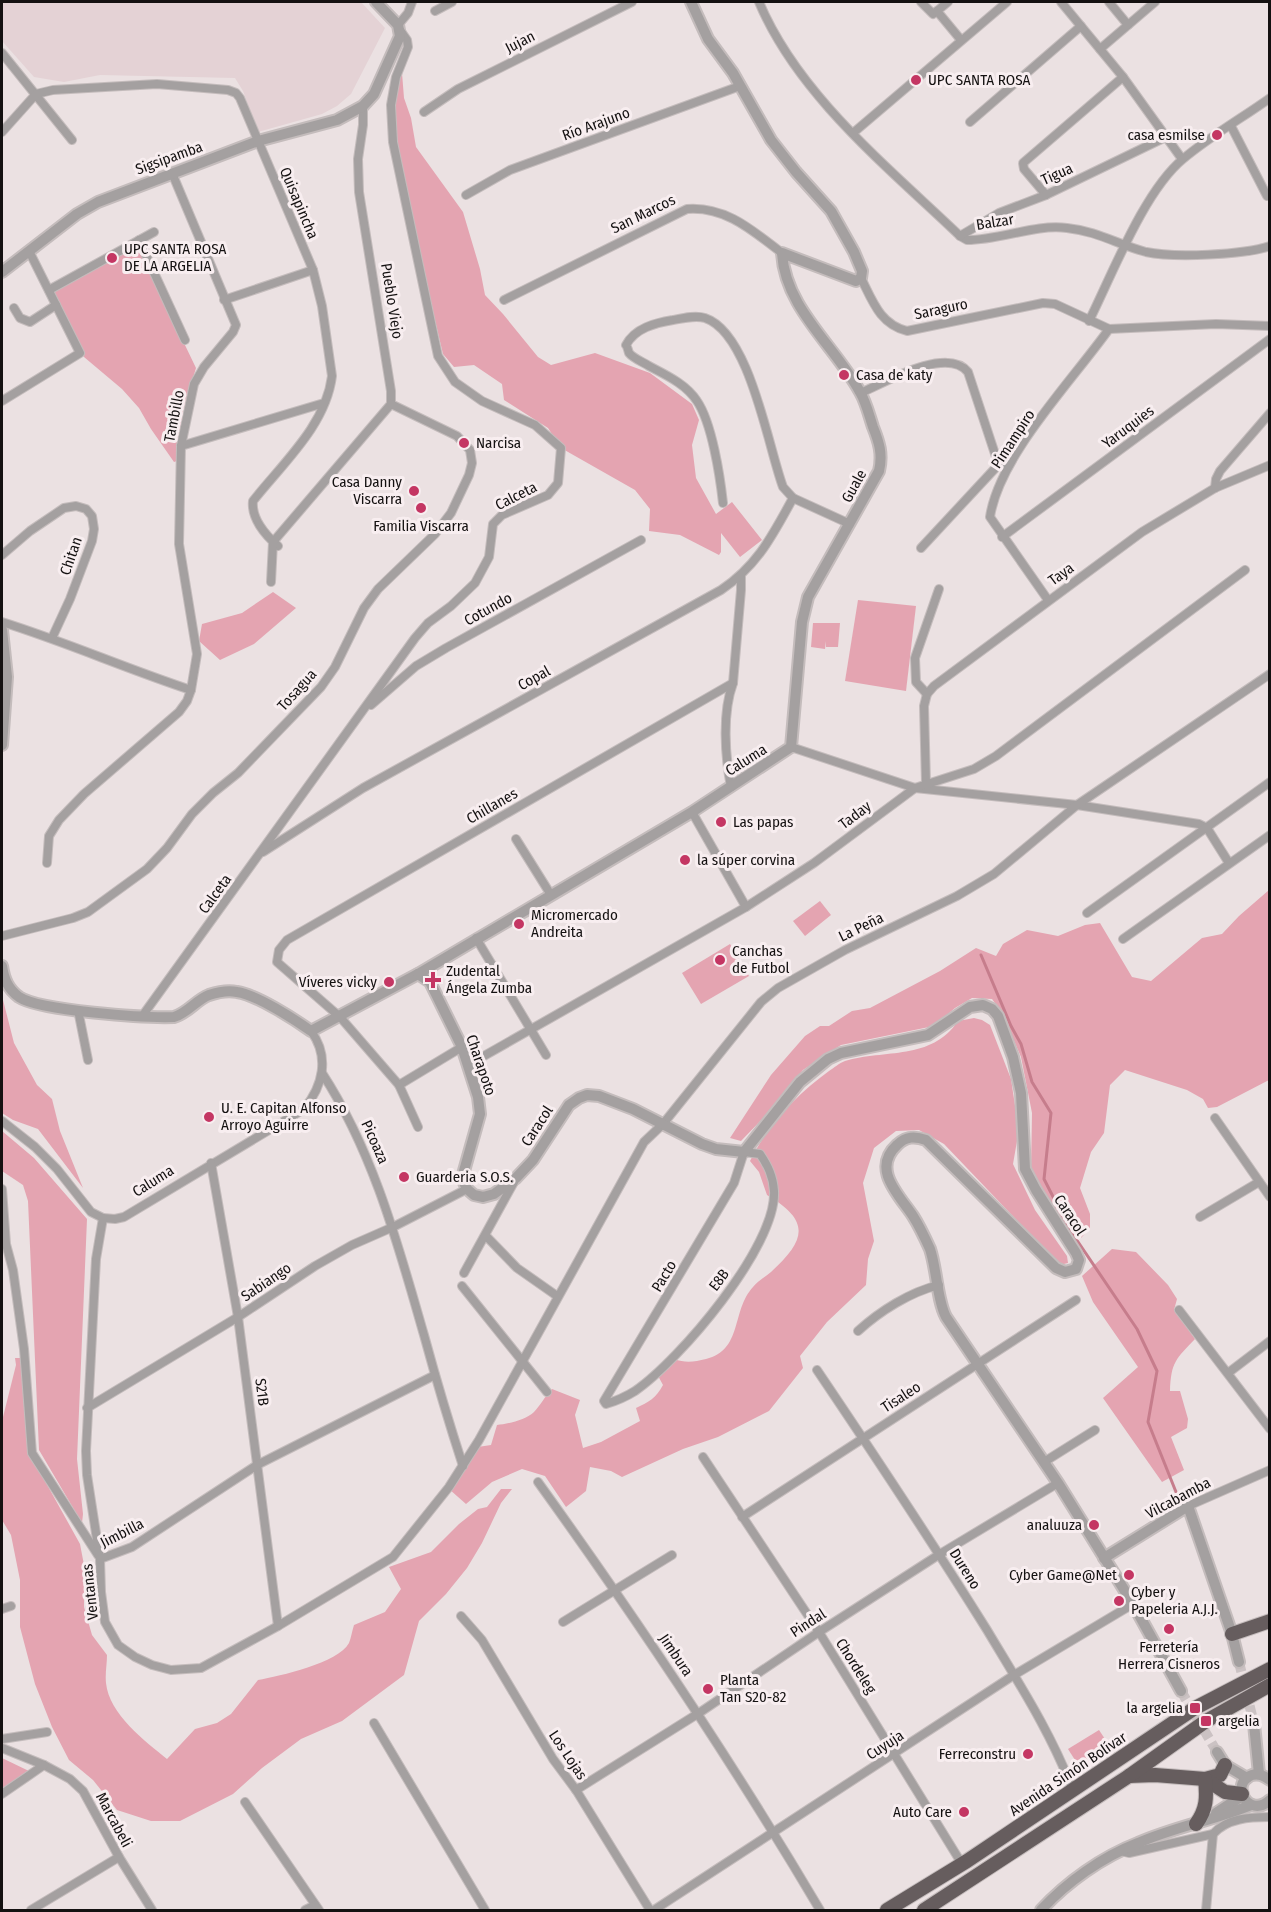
<svg xmlns="http://www.w3.org/2000/svg" width="1271" height="1912" font-family="'Fira Sans Condensed',sans-serif">
<style>
.built{fill:#e4d2d5}
.green{fill:#e4a4b1}
.lines{fill:none;stroke-linecap:round;stroke-linejoin:round}
.stream{stroke:#c67d8c;stroke-width:3}
.tertiary-tunnel{stroke:#cbc2c3;stroke-width:10;stroke-dasharray:10 5;stroke-linecap:butt}
.minor-casing{stroke:#c4bcbc;stroke-width:10}
.tertiary-casing{stroke:#c4bcbc;stroke-width:14}
.trunk-casing{stroke:#c4bcbc;stroke-width:16}
.minor{stroke:#a4a0a0;stroke-width:8}
.tertiary{stroke:#a4a0a0;stroke-width:10}
.trunk{stroke:#665d5e;stroke-width:14}
.poi-dot{fill:#c43663;stroke:#f8eef0;stroke-width:2}
.labels{text-anchor:middle;dominant-baseline:central;stroke-width:6;stroke-linejoin:round;paint-order:stroke}
.street-label{font-size:15px;fill:#141111;stroke:#f8eef0}
.poi-label{font-size:15px;fill:#141111;stroke:#f8eef0;text-anchor:start}
</style>
<rect width="100%" height="100%" fill="#ebe1e2"/>
<polygon class="built" points="2,2 361,2 385,28 351,94 337,106 322,114 258,132 243,91 235,78 100,75 64,82 34,77 2,41"/>
<g class="green">
<polygon points="402,73 404,98 411,118 416,147 463,212 480,269 485,295 503,314 538,357 551,365 595,353 650,373 692,404 699,420 692,445 696,478 716,514 732,502 762,540 740,557 721,533 721,552 719,555 680,535 649,531 650,509 635,490 561,448 548,428 504,400 502,384 474,365 454,367 443,354 397,160 392,107 397,75"/>
<polygon points="137,245 196,368 183,410 177,461 174,462 151,429 139,408 122,389 84,357 52,290"/>
<polygon points="273,592 296,608 254,644 220,660 199,641 202,624 242,613"/>
<polygon points="858,600 916,606 906,691 845,681"/>
<polygon points="813,623 840,623 838,647 826,647 826,641 825,649 811,647"/>
<polygon points="1269,890 1269,1080 1217,1107 1208,1108 1203,1099 1187,1090 1125,1070 1110,1085 1104,1133 1091,1152 1080,1188 1090,1214 1090,1228 1081,1238 1056,1214 1031,1171 1032,1113 1021,1057 1001,1011 992,999 972,998 955,1008 934,1026 841,1045 803,1070 775,1106 741,1141 730,1138 771,1075 805,1036 820,1026 829,1026 852,1011 870,1008 940,971 976,948 996,956 1003,944 1027,930 1058,936 1085,925 1100,923 1132,977 1151,981 1202,938 1222,934 1239,916"/>
<polygon points="820,901 831,915 805,936 793,921"/>
<polygon points="730,944 749,976 701,1004 682,973"/>
<polygon points="2,996 14,1043 37,1085 52,1099 60,1131 83,1188 38,1129 13,1120 2,1113"/>
<path d="M974,1018l8,2 8,5 21,54 6,40v22l-4,23 22,46 32,46 1,7 -8,2 -10,-10 -106,-111 -25,-14 -23,1 -22,17 -11,35 11,58 -6,18 -2,26 -39,37 -27,34 3,12 -34,43 -51,26 -35,12 -61,28 -11,-6 -21,-4 -4,24 -20,16 -21,-31 -23,-7 -30,13 -26,22 -17,-15 22,-41 20,-3 6,-20c10,-1 29,-5 37,-13 6,-6 11,-16 18,-23l28,11 -5,15 8,33 18,-6 39,-21 -4,-13c13,-6 20,-10 27,-23l-6,-11 17,-15c11,4 20,3 32,0 37,-9 25,-48 47,-72 5,-6 12,-10 18,-15 35,-32 40,-51 -4,-77l-8,-23 -9,-11c18,-36 47,-67 79,-90 5,-3 10,-8 16,-10 40,-12 86,0 113,-40z"/>
<polygon points="2,1131 34,1158 87,1219 77,1459 83,1514 82,1523 39,1450 28,1201 23,1185 2,1171"/>
<path d="M1112,1249l24,3 32,33 9,14 -3,11 21,29c-19,20 -24,23 -25,52h10l8,28 -1,9 -16,9 13,33 -22,12 -59,-84 35,-31 -45,-65 -11,-26z"/>
<path d="M15,1358h9l6,96 50,90 4,21v42l8,28 15,20c0,9 -2,19 -1,28 3,31 39,58 61,76l28,-30 22,-6 14,-9 27,-34c22,-4 80,-17 91,-37 2,-5 3,-12 5,-18l31,-13 16,-23 -12,-22 42,-15 28,-28 19,-15 9,-2 14,-18h11l-11,14 -19,40 -15,25 -21,26 -27,27 -15,54 -62,46 -41,18 -39,29 -29,26 -53,27h-29l-34,-11 -24,-30 -24,-20 -17,-33 -17,-43 -15,-57v-47l-9,-45 -9,-15v-99l14,-56z"/>
<polygon points="1099,1730 1111,1748 1080,1768 1068,1749"/>
<polygon points="2,1758 31,1772 2,1791"/>
</g>
<g class="lines">
<polyline class="stream" points="981,955 1011,1026 1021,1044 1032,1082 1051,1113 1044,1179 1070,1230 1137,1329 1157,1371 1148,1422 1176,1492"/>
<g class="tertiary-tunnel">
<polyline points="1239,1662 1254,1724"/>
<polyline points="1181,1691 1217,1752"/>
</g>
<g class="minor-casing">
<g id="minor">
<path d="M759,2c39,93 129,165 201,234l7,4c34,0 67,-16 100,-12 30,3 52,17 79,24 28,6 97,3 124,-6"/>
<polyline points="921,2 933,14 937,11"/>
<polyline points="948,2 937,11 961,40"/>
<polyline points="1061,2 1123,77 1182,159"/>
<polyline points="1109,2 1128,25"/>
<polyline points="435,11 452,2"/>
<polyline points="398,25 408,13 412,2"/>
<polyline points="1100,49 1155,2"/>
<polyline points="2,53 72,140"/>
<polyline points="424,112 458,89 632,2"/>
<polyline points="970,122 1081,26"/>
<polyline points="1231,126 1267,196"/>
<path d="M2,132l34,-38 17,-4 104,-6 71,6 8,3 4,5 73,172 9,36 10,70c-6,49 -49,87 -79,125 -2,17 12,34 25,45"/>
<polyline points="853,133 1007,2"/>
<polyline points="466,195 510,170 740,86"/>
<polyline points="1046,195 1024,169 1023,163 1123,77"/>
<polyline points="960,236 999,213 1046,195 1166,137"/>
<polyline points="139,240 185,340"/>
<path d="M861,278c12,24 19,46 46,53l136,-28 12,1 54,25 107,-5 54,2"/>
<polyline points="49,290 154,232"/>
<polyline points="224,300 313,270"/>
<path d="M504,300l183,-91c39,-3 66,22 95,44"/>
<polyline points="14,308 20,318 30,322 56,305"/>
<path d="M1089,321c23,-46 55,-130 94,-162 26,-22 59,-41 87,-61"/>
<path d="M861,393c24,-11 86,-47 107,-21l28,85 12,10"/>
<polyline points="2,401 80,353 29,251"/>
<polyline points="181,446 324,403"/>
<polyline points="1215,488 1216,479 1220,471 1270,413"/>
<path d="M723,503c-3,-27 -11,-80 -26,-102 -11,-17 -31,-26 -48,-35 -6,-4 -15,-7 -20,-13 0,0 -2,-7 -3,-8 9,-17 29,-22 47,-25 10,-2 23,-5 32,-2 45,15 63,129 78,169l10,11 57,26"/>
<polyline points="1002,537 1270,339"/>
<polyline points="921,548 1001,462"/>
<polyline points="2,555 30,531 64,508 76,506 86,509 92,516 94,529 92,541 70,599 52,638"/>
<polyline points="271,582 273,542 391,404 391,391 359,192 358,159 363,125 363,106"/>
<path d="M1048,600l-58,-83c9,-61 82,-136 119,-188"/>
<path d="M2,622c64,20 125,47 189,68"/>
<polyline points="927,694 916,682 915,658 939,589"/>
<polyline points="371,705 416,666 446,648 641,540"/>
<polyline points="791,747 915,788 1077,805 1199,824 1207,828 1229,863"/>
<polyline points="926,784 924,706 927,694 934,686 1142,532 1215,488 1270,465"/>
<path d="M731,787c-6,-31 -9,-74 2,-104l8,-93v-14"/>
<polyline points="692,812 746,907"/>
<polyline points="516,839 551,895"/>
<path d="M263,852l100,-64 358,-198c37,-25 51,-54 72,-92"/>
<polyline points="47,863 49,836 59,820 84,794 179,712 187,701 191,690 197,654 179,544 181,446 194,384 204,367 233,332 236,325 172,173"/>
<polyline points="1087,913 1270,782"/>
<polyline points="2,936 73,918 88,912 147,869 167,848 192,814 213,793 238,773 321,687 335,667 364,608 378,589 435,534 451,513 469,475 472,463 470,450 457,436 391,404"/>
<polyline points="476,938 546,1055"/>
<polyline points="1123,939 1270,835"/>
<polyline points="78,1010 88,1060"/>
<polyline points="143,1015 415,638 428,623 451,606 475,583 489,557 493,524 502,515 548,495 558,483 561,448 535,425 482,401 455,382 438,356 393,142 391,105 396,77 408,47 407,40 400,30"/>
<polyline points="468,1065 746,907 814,863 915,788 974,769 996,756 1245,570"/>
<path d="M322,1073c52,80 76,172 102,262 12,44 25,88 39,131"/>
<polyline points="399,1085 462,1047"/>
<polyline points="1215,1118 1270,1197"/>
<path d="M2,1121l33,26 22,22 34,43 12,6 12,1 9,-2 180,-108c19,-23 26,-52 7,-78"/>
<polyline points="418,1127 399,1085 340,1017 277,962 279,950 287,940 733,683"/>
<path d="M744,1152l16,2c8,12 13,22 14,37 3,55 -95,170 -139,200 -8,5 -19,10 -29,13l-2,-3 130,-218z"/>
<polyline points="211,1163 238,1317 278,1626"/>
<polyline points="2,1189 6,1244 13,1270 24,1349 32,1453 98,1555"/>
<polyline points="1200,1217 1259,1182"/>
<polyline points="103,1218 96,1259 86,1451 87,1475 100,1559 101,1592 105,1622 118,1645 135,1657 152,1665 171,1670 201,1668 278,1626 393,1557 449,1487 479,1440 644,1142 663,1124 761,1002 778,988 845,950 957,896 994,874 1077,805 1270,674"/>
<polyline points="486,1236 517,1268 557,1296"/>
<polyline points="464,1273 514,1182"/>
<polyline points="462,1286 547,1392"/>
<polyline points="1179,1310 1270,1429"/>
<path d="M858,1331c22,-20 52,-39 81,-46"/>
<path d="M817,1370c58,86 115,172 170,260 31,52 65,104 86,161"/>
<polyline points="1228,1373 1270,1341"/>
<polyline points="87,1408 238,1317 315,1266 352,1245 393,1227 467,1189"/>
<polyline points="703,1457 819,1632 962,1864"/>
<polyline points="1044,1462 1095,1430"/>
<path d="M538,1482c100,139 195,281 282,428"/>
<polyline points="1188,1506 1270,1470"/>
<polyline points="742,1517 1076,1300"/>
<polyline points="100,1559 132,1547 257,1465 435,1375"/>
<polyline points="2,1609 11,1606"/>
<polyline points="461,1616 482,1640 553,1759 576,1790 650,1910"/>
<polyline points="563,1622 672,1555"/>
<polyline points="374,1723 485,1910"/>
<polyline points="2,1739 47,1732"/>
<polyline points="2,1748 44,1765 70,1779 83,1791 119,1857 152,1910"/>
<polyline points="576,1790 699,1713 819,1632 940,1554 1058,1483"/>
<polyline points="2,1794 44,1765"/>
<polyline points="245,1802 319,1910"/>
<polyline points="1121,1851 1129,1853 1213,1834"/>
<polyline points="31,1910 119,1857"/>
<polyline points="305,1910 315,1905"/>
<polyline points="654,1910 1014,1675 1133,1604"/>
<path d="M1206,1910l7,-76c14,-16 37,-17 57,-17"/>
</g>
</g>
<g class="tertiary-casing">
<g id="tertiary">
<polyline points="2,272 77,214 98,202 258,141 337,120 363,106 374,94 400,36 398,25 376,2"/>
<polyline points="2,630 7,677 2,745"/>
<path d="M2,966c2,13 6,23 17,31 21,14 127,21 155,20 14,-4 22,-17 35,-22 9,-3 19,-5 28,-3 20,3 57,27 74,39l107,-57 274,-162 99,-65 11,-125 6,-25 71,-126c4,-17 0,-29 -6,-44 -4,-12 -7,-25 -13,-35 -25,-46 -75,-84 -78,-139l74,28 5,-3 1,-7 -8,-19 -23,-41 -35,-39 -25,-32 -38,-67 -25,-34 -17,-37"/>
<path d="M418,974l12,8 32,65 16,50 2,17 -18,64 5,11 7,6 9,2 11,-3 22,-16 17,-18 36,-55 10,-7 8,-3 12,1 34,13 69,35 14,5 28,3 56,-70 28,-23 13,-6 87,-18 42,-28 13,-2 9,4 6,7 15,41 8,36 4,76 11,21 40,63 3,7 -3,9 -11,3 -9,-4 -130,-128c-11,-4 -20,-4 -29,5 -26,24 2,50 16,71 7,11 12,22 17,33 7,21 7,51 16,68l112,166 75,121 48,87"/>
<polyline points="1104,1558 1188,1506 1232,1634 1239,1662"/>
<polyline points="1254,1724 1259,1774"/>
<polyline points="1217,1752 1225,1765 1247,1778"/>
<path d="M1270,1780c-6,-4 -11,-7 -18,-5 -23,8 -4,45 18,25"/>
<polyline points="1216,1813 1242,1796"/>
<path d="M1041,1910c26,-28 61,-53 97,-67 36,-16 76,-23 113,-38"/>
</g>
</g>
<g class="trunk-casing">
<g id="trunk">
<polyline points="1232,1634 1270,1621"/>
<polyline points="1129,1776 1155,1775 1205,1779 1220,1775 1225,1765"/>
<polyline points="1205,1779 1225,1792 1242,1794"/>
<path d="M1196,1824c11,-15 11,-27 9,-45"/>
<polyline points="887,1910 967,1861 1195,1708 1270,1669"/>
<polyline points="924,1910 1129,1776 1206,1721 1270,1685"/>
</g>
</g>
<use href="#minor" class="minor"/>
<use href="#tertiary" class="tertiary"/>
<use href="#trunk" class="trunk"/>
</g>
<g class="poi-dot">
<circle cx="916" cy="80" r="6"/>
<circle cx="1217" cy="135" r="6"/>
<circle cx="112" cy="258" r="6"/>
<circle cx="844" cy="375" r="6"/>
<circle cx="464" cy="443" r="6"/>
<circle cx="414" cy="491" r="6"/>
<circle cx="421" cy="508" r="6"/>
<circle cx="721" cy="822" r="6"/>
<circle cx="685" cy="860" r="6"/>
<circle cx="519" cy="924" r="6"/>
<circle cx="720" cy="960" r="6"/>
<path d="M430 971h6v6h6v6h-6v6h-6v-6h-6v-6h6z"/>
<circle cx="389" cy="982" r="6"/>
<circle cx="209" cy="1117" r="6"/>
<circle cx="404" cy="1177" r="6"/>
<circle cx="1094" cy="1525" r="6"/>
<circle cx="1129" cy="1575" r="6"/>
<circle cx="1119" cy="1601" r="6"/>
<circle cx="1169" cy="1629" r="6"/>
<circle cx="708" cy="1689" r="6"/>
<rect x="1189" y="1702" width="12" height="12" rx="3"/>
<rect x="1200" y="1715" width="12" height="12" rx="3"/>
<circle cx="1028" cy="1754" r="6"/>
<circle cx="964" cy="1812" r="6"/>
</g>
<g class="labels">
<g class="street-label">
<text transform="translate(520 42) rotate(-27)">Jujan</text>
<text transform="translate(596 124) rotate(-20)">Río Arajuno</text>
<text transform="translate(169 158) rotate(-20)">Sigsipamba</text>
<text transform="translate(1057 174) rotate(-24)">Tigua</text>
<text transform="translate(299 203) rotate(67)">Quisapincha</text>
<text transform="translate(643 214) rotate(-26)">San Marcos</text>
<text transform="translate(995 222) rotate(-9)">Balzar</text>
<text transform="translate(392 301) rotate(81)">Pueblo Viejo</text>
<text transform="translate(941 309) rotate(-12)">Saraguro</text>
<text transform="translate(174 416) rotate(-79)">Tambillo</text>
<text transform="translate(1128 427) rotate(-37)">Yaruquies</text>
<text transform="translate(1013 439) rotate(-57)">Pimampiro</text>
<text transform="translate(854 486) rotate(-61)">Guale</text>
<text transform="translate(516 496) rotate(-27)">Calceta</text>
<text transform="translate(71 556) rotate(-71)">Chitan</text>
<text transform="translate(1061 574) rotate(-36)">Taya</text>
<text transform="translate(488 609) rotate(-29)">Cotundo</text>
<text transform="translate(534 678) rotate(-29)">Copal</text>
<text transform="translate(297 690) rotate(-48)">Tosagua</text>
<text transform="translate(746 760) rotate(-32)">Caluma</text>
<text transform="translate(492 806) rotate(-30)">Chillanes</text>
<text transform="translate(855 815) rotate(-37)">Taday</text>
<text transform="translate(215 894) rotate(-54)">Calceta</text>
<text transform="translate(861 927) rotate(-26)">La Peña</text>
<text transform="translate(481 1065) rotate(71)">Charapoto</text>
<text transform="translate(537 1126) rotate(-57)">Caracol</text>
<text transform="translate(375 1142) rotate(66)">Picoaza</text>
<text transform="translate(153 1181) rotate(-32)">Caluma</text>
<text transform="translate(1070 1215) rotate(57)">Caracol</text>
<text transform="translate(664 1276) rotate(-59)">Pacto</text>
<text transform="translate(719 1280) rotate(-53)">E8B</text>
<text transform="translate(266 1282) rotate(-34)">Sabiango</text>
<text transform="translate(262 1392) rotate(83)">S21B</text>
<text transform="translate(901 1397) rotate(-33)">Tisaleo</text>
<text transform="translate(1178 1498) rotate(-28)">Vilcabamba</text>
<text transform="translate(122 1533) rotate(-27)">Jimbilla</text>
<text transform="translate(965 1569) rotate(58)">Dureno</text>
<text transform="translate(90 1592) rotate(-96)">Ventanas</text>
<text transform="translate(808 1623) rotate(-33)">Pindal</text>
<text transform="translate(676 1655) rotate(56)">Jimbura</text>
<text transform="translate(856 1666) rotate(58)">Chordeleg</text>
<text transform="translate(885 1745) rotate(-33)">Cuyuja</text>
<text transform="translate(568 1755) rotate(56)">Los Lojas</text>
<text transform="translate(1068 1774) rotate(-34)">Avenida Simón Bolívar</text>
<text transform="translate(114 1820) rotate(62)">Marcabeli</text>
</g>
<g class="poi-label">
<text x="928" y="80">UPC SANTA ROSA</text>
<text x="1205" y="135" text-anchor="end">casa esmilse</text>
<text x="124" y="249">UPC SANTA ROSA<tspan x="124" dy="17">DE LA ARGELIA</tspan></text>
<text x="856" y="375">Casa de katy</text>
<text x="476" y="443">Narcisa</text>
<text x="402" y="482" text-anchor="end">Casa Danny<tspan x="402" dy="17">Viscarra</tspan></text>
<text x="421" y="526" text-anchor="middle">Familia Viscarra</text>
<text x="733" y="822">Las papas</text>
<text x="697" y="860">la súper corvina</text>
<text x="531" y="915">Micromercado<tspan x="531" dy="17">Andreita</tspan></text>
<text x="732" y="951">Canchas<tspan x="732" dy="17">de Futbol</tspan></text>
<text x="446" y="971">Zudental<tspan x="446" dy="17">Ángela Zumba</tspan></text>
<text x="377" y="982" text-anchor="end">Víveres vicky</text>
<text x="221" y="1108">U. E. Capitan Alfonso<tspan x="221" dy="17">Arroyo Aguirre</tspan></text>
<text x="416" y="1177">Guarderia S.O.S.</text>
<text x="1082" y="1525" text-anchor="end">analuuza</text>
<text x="1117" y="1575" text-anchor="end">Cyber Game@Net</text>
<text x="1131" y="1592">Cyber y<tspan x="1131" dy="17">Papeleria A.J.J.</tspan></text>
<text x="1169" y="1647" text-anchor="middle">Ferretería<tspan x="1169" dy="17">Herrera Cisneros</tspan></text>
<text x="720" y="1680">Planta<tspan x="720" dy="17">Tan S20-82</tspan></text>
<text x="1183" y="1708" text-anchor="end">la argelia</text>
<text x="1218" y="1721">argelia</text>
<text x="1016" y="1754" text-anchor="end">Ferreconstru</text>
<text x="952" y="1812" text-anchor="end">Auto Care</text>
</g>
</g>
<rect width="1271" height="1912" fill="none" stroke="#141111" stroke-width="6"/>
</svg>
